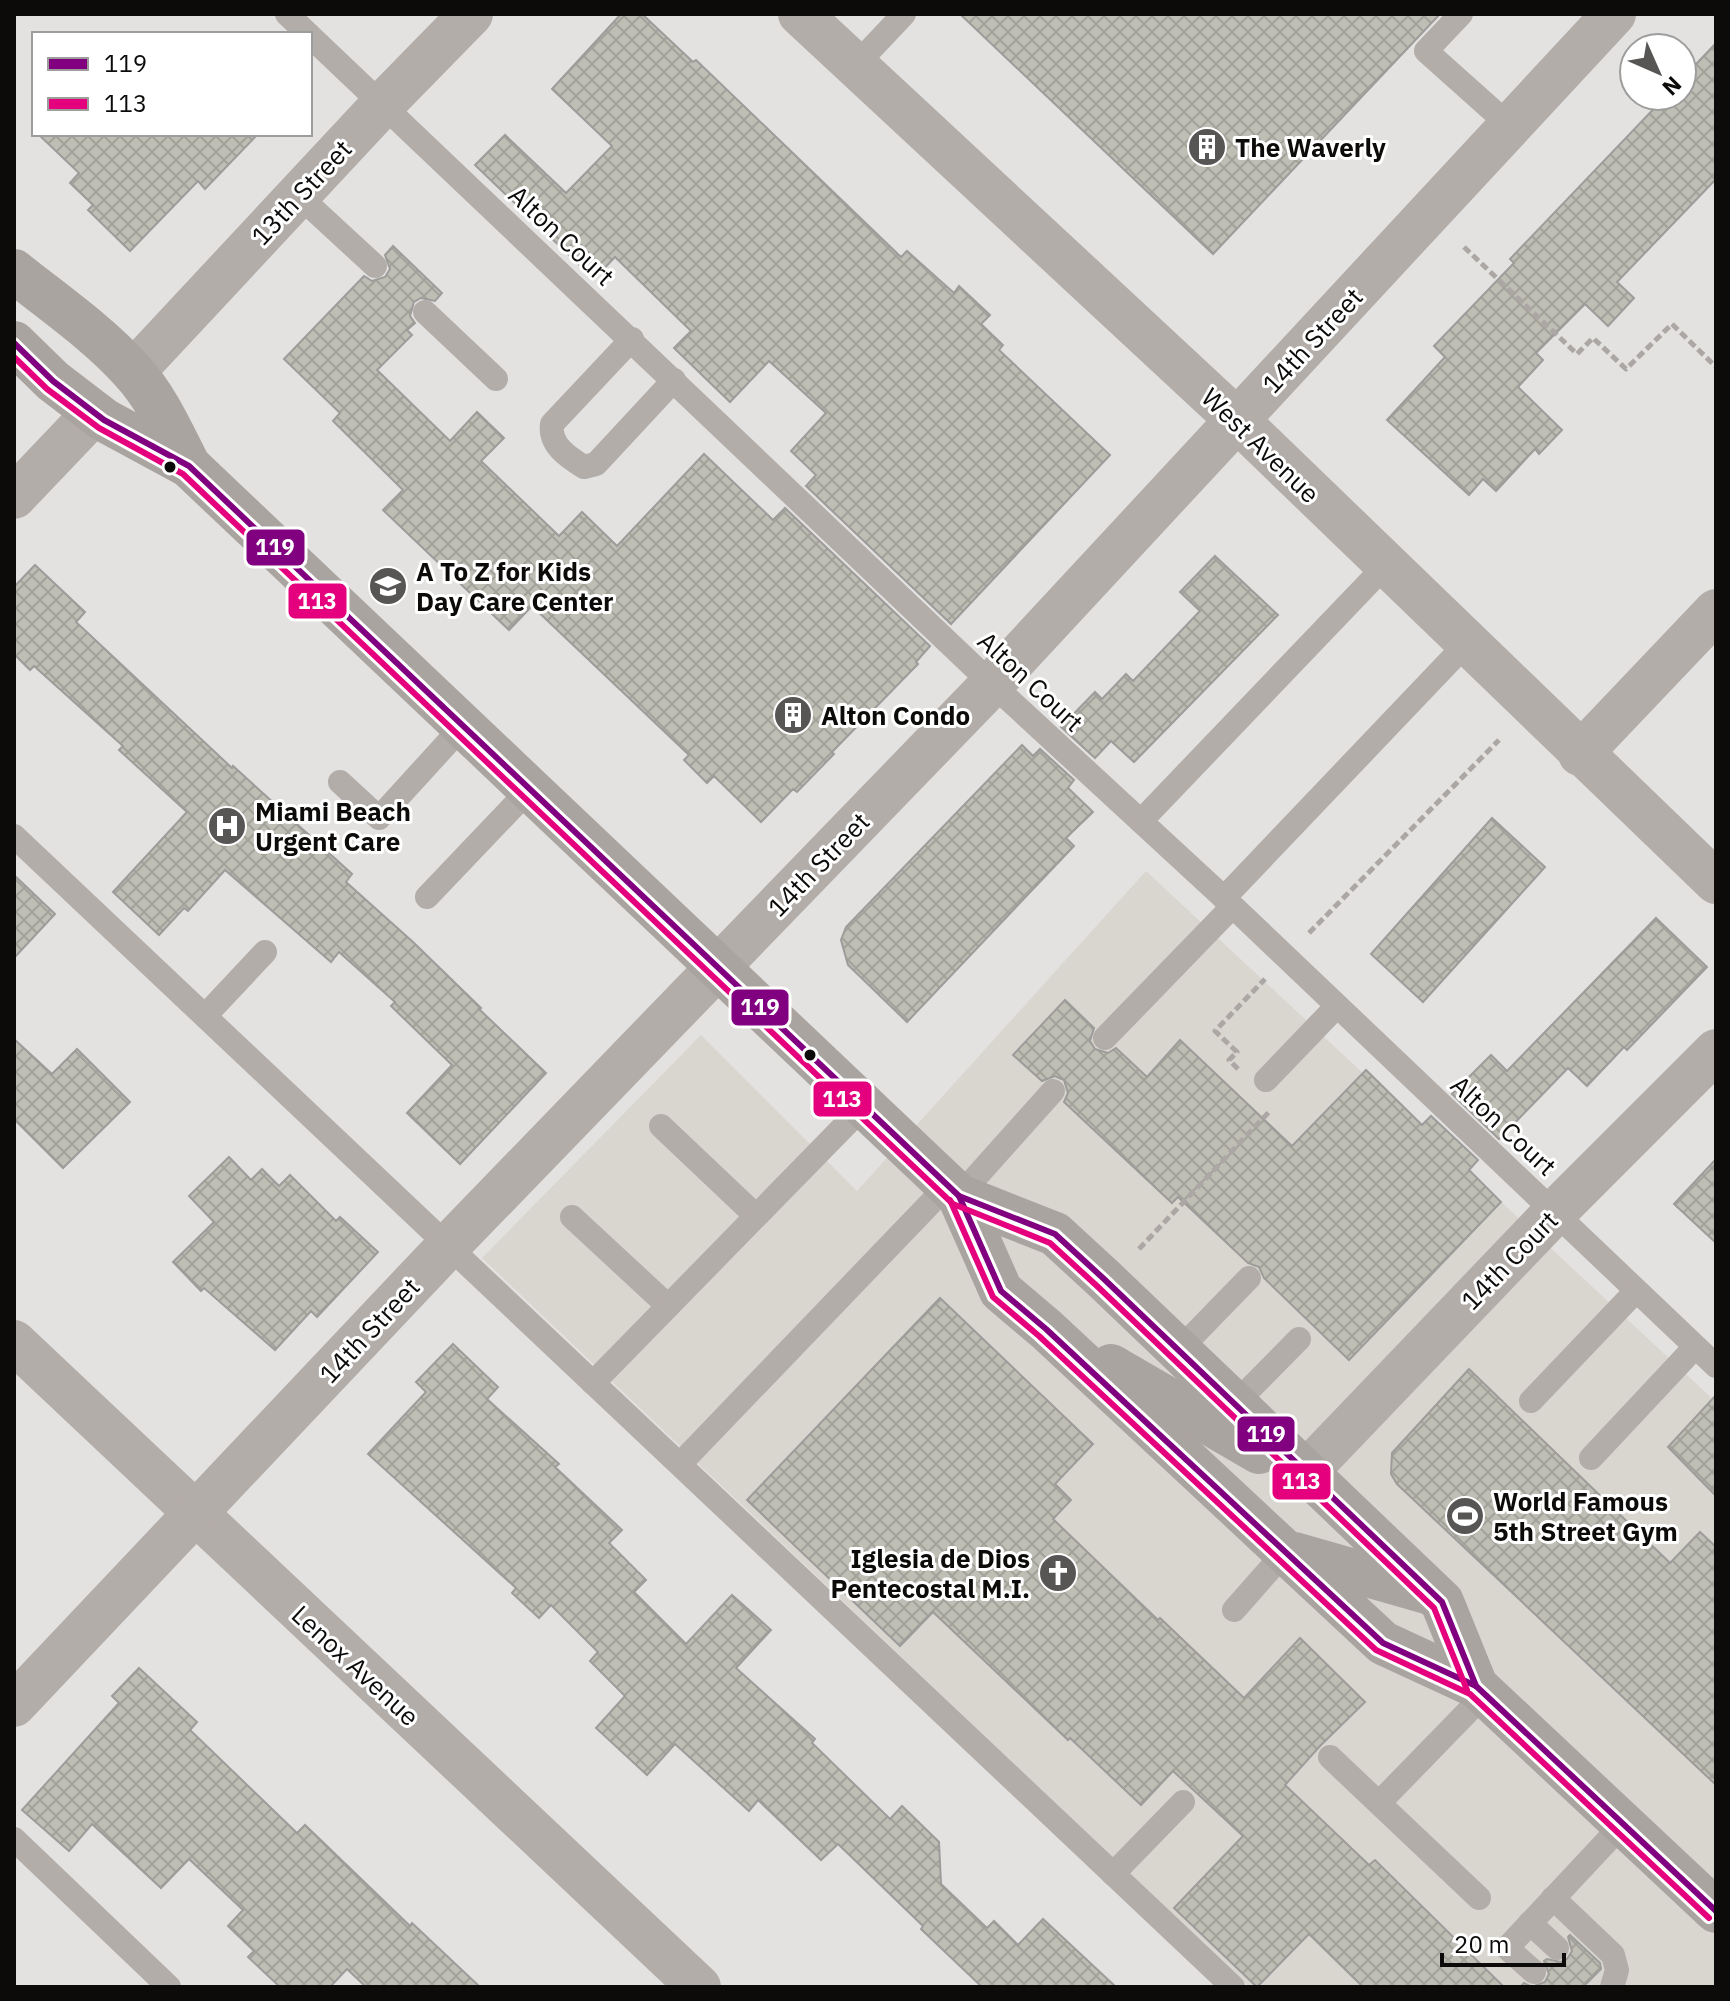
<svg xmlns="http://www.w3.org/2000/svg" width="1730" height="2001" font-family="'IBM Plex Sans',sans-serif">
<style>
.built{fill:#d8d6cf}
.building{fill:url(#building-cross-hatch);stroke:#9d9c9b;stroke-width:2}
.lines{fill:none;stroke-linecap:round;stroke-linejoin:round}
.path{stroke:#aca7a5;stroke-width:5;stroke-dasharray:8 4;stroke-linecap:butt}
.service{stroke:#b3adaa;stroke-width:24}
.minor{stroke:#b3adaa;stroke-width:44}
.tertiary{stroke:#b3adaa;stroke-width:44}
.trunk{stroke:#aaa4a0;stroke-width:44}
.bus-1-casing{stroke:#fff;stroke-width:12}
.bus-2-casing{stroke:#fff;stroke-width:12}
.bus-1{stroke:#800080;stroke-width:6}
.bus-2{stroke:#e5007d;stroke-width:6}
.bus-dot{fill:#0c0b0a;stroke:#fff;stroke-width:3}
.labels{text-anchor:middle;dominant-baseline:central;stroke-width:6;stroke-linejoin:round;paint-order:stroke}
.poi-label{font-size:26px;font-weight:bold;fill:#0c0b0a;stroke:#fff;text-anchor:start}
.street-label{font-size:26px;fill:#0c0b0a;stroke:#fff}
.line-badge{stroke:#fff;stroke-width:3}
.badge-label{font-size:22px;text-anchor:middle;font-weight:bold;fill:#fff}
</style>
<defs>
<pattern id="building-cross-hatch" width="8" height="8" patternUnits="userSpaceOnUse" patternTransform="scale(2)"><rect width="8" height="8" fill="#bfbeb5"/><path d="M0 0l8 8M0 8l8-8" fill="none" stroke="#a3a29a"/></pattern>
</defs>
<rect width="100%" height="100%" fill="#e3e2e0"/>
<polygon class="built" points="1146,871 1716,1402 1716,1987 1249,1987 482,1258 701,1035 857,1191"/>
<g class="building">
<polygon points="621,14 642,14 693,62 696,60 901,257 907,251 954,293 959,286 990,315 981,324 1003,345 999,350 1110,455 951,624 806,486 816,475 791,451 826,413 769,361 730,402 674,348 691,331 615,257 594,279 475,165 505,135 566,193 612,146 552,89"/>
<polygon points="960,14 1440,14 1213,254"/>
<polygon points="1716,43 1716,179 1617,282 1634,298 1608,326 1585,304 1536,353 1543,360 1518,387 1562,430 1539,454 1535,449 1496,491 1483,479 1469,495 1387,420 1445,357 1434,346 1514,263 1510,259 1666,96 1682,96 1682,79"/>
<polygon points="38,134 258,134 205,189 198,181 130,251 88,210 93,205 70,183 79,173"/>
<polygon points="393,246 442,293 435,301 421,298 414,302 410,316 415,323 407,330 412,335 377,370 450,441 477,412 504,438 481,461 559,536 582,512 617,546 704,454 773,520 785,508 930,646 916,662 918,664 832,752 834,754 797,792 793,789 761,822 714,776 707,783 684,760 689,755 532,606 509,630 383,510 403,490 333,421 340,413 284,359 364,276 372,281 385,277 390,269 385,255"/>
<polygon points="1215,556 1278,615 1134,762 1111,741 1095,758 1061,727 1095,692 1102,699 1126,674 1133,681 1200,611 1180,592"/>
<polygon points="35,565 85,612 76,622 232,768 233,766 352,874 346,882 413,942 481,1008 479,1009 546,1073 460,1164 407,1113 452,1065 391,1006 395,1002 339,952 331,962 225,870 188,911 184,908 159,935 113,892 187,812 119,750 123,746 34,666 30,670 14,654 14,587"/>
<polygon points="1022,745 1033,756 1040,749 1074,780 1068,788 1093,812 1066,838 1074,846 907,1022 848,965 841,940 846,927"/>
<polygon points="1492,818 1545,867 1423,1002 1371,954"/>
<polygon points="14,875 55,914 14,958"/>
<polygon points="1656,918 1707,967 1627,1050 1624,1047 1587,1086 1568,1068 1499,1139 1452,1094 1491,1055 1507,1071"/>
<polygon points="1065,1000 1094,1028 1090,1041 1095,1049 1108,1053 1116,1048 1147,1077 1180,1040 1292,1146 1366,1070 1422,1125 1431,1116 1478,1160 1469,1170 1501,1202 1349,1360 1264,1278 1259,1267 1248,1263 1178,1197 1172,1203 1064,1102 1068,1093 1064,1080 1055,1076 1042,1081 1013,1055"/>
<polygon points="14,1039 52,1074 77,1049 130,1102 63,1168 14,1119"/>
<polygon points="229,1157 251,1180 262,1169 279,1186 290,1175 336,1221 340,1217 378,1252 317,1317 311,1311 275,1350 204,1288 201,1291 173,1262 214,1222 189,1196"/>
<polygon points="1716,1159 1716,1243 1674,1204"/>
<polygon points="940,1298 1093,1444 1055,1484 1071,1500 1053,1519 1158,1620 1160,1618 1244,1698 1300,1638 1365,1702 1320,1746 1285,1785 1369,1865 1375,1860 1504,1987 1363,1987 1309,1934 1257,1987 1174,1908 1243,1836 1173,1771 1141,1805 1070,1738 1068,1740 933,1612 900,1646 747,1500"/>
<polygon points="453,1344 498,1387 487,1399 559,1464 555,1467 622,1530 609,1543 646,1580 634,1592 686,1644 732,1595 771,1630 736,1668 815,1739 812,1743 890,1819 902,1806 939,1842 941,1884 987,1928 994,1921 1018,1945 1043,1919 1116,1987 982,1987 921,1929 923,1926 838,1844 821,1860 758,1800 749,1811 675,1744 647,1775 596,1728 625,1696 590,1661 598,1652 551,1605 539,1618 512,1593 516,1588 368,1454 426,1392 416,1382"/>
<polygon points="1469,1369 1670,1563 1700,1532 1716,1547 1716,1785 1397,1484 1391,1474 1392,1453"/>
<polygon points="1716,1395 1716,1496 1668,1447"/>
<polygon points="139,1668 197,1722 190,1730 297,1833 305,1825 410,1926 412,1923 480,1987 366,1987 347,1969 330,1987 280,1987 248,1957 254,1951 228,1926 243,1910 189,1859 161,1888 92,1824 69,1851 22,1810 119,1703 112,1696"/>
<polygon points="1570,1935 1600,1963 1601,1969 1583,1987 1520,1987 1524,1983 1532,1987 1545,1982 1549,1974 1544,1961 1547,1959 1561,1962 1567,1959 1572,1951 1568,1937"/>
</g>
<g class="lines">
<g class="path">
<polyline points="1464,247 1577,354 1593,338 1626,369 1672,324 1716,367"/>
<polyline points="1309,933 1499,740"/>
<polyline points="1238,1069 1229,1060 1237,1052 1215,1031 1265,979"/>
<polyline points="1139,1249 1269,1112"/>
</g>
<g class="service">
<polyline points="287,14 308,34"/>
<polyline points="1461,14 1426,51 1510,126"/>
<polyline points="310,36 992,684 1224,898 1716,1366"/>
<polyline points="855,66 904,14"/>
<polyline points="298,195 375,266"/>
<polyline points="425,312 496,379"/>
<path d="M632,339l-80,85c-3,21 16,33 32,43l12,-3 78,-84"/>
<polyline points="340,782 379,818 462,727"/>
<polyline points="1141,821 1386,565"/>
<polyline points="14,836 1233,1987"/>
<polyline points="427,897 529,790"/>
<polyline points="1224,898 1467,643"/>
<polyline points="205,1016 265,952"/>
<polyline points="1105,1038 1232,907"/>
<polyline points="1266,1080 1337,1006"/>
<polyline points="661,1126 755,1215"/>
<polyline points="959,1196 1053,1091"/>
<polyline points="572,1217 668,1306"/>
<polyline points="1178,1351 1249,1278"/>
<polyline points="593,1383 864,1106"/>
<polyline points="1531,1401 1636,1291"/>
<polyline points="1234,1405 1299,1339"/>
<polyline points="1591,1458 1695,1347"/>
<polyline points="680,1464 947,1186"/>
<polyline points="1234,1610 1286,1551"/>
<polyline points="1330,1757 1479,1898"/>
<polyline points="1379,1803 1485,1694"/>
<polyline points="14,1839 169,1987"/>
<polyline points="1113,1874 1183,1802"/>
<polyline points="1553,1898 1613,1955 1617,1970 1612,1987"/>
<polyline points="1530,1923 1557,1948"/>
<polyline points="1534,1972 1507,1948 1623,1824"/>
</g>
<g class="minor">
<polyline points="133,372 383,104 471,14"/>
<polyline points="14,497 94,413"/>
<polyline points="1580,754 1716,611"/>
<polyline points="14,1342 699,1987"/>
<polyline points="1306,1472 1555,1212 1716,1051"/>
<polyline points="14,1705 448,1246 992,684 1614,14"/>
</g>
<polyline class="tertiary" points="800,14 1237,420 1716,882"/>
<g class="trunk">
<path d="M14,271c40,32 84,62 118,100 25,27 40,62 57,95"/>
<polyline points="14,343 53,381 104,420 189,466 959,1196 1055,1234 1104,1279 1442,1602 1476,1686"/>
<polyline points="959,1196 1001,1291 1046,1329 1383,1643 1476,1686 1716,1911"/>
<polyline points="1111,1366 1259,1452"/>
<polyline points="1294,1554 1427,1592"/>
</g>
<g class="bus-1-casing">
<g id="bus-1">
<polyline points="14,343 53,381 104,420 189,466 959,1196 1055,1234 1104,1279 1442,1602 1476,1686"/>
<polyline points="959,1196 1001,1291 1046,1329 1383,1643 1476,1686 1716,1911"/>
</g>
</g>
<g class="bus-2-casing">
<g id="bus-2">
<polyline points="14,357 47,389 99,428 183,474 953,1204 1050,1243 1097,1286 1434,1608 1467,1690"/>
<polyline points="950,1200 993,1297 1039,1336 1376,1650 1470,1694 1709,1918"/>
</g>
</g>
<use href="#bus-1" class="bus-1"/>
<use href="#bus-2" class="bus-2"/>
</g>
<defs>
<g id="building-disc" transform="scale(2)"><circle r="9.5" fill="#575655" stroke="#fff"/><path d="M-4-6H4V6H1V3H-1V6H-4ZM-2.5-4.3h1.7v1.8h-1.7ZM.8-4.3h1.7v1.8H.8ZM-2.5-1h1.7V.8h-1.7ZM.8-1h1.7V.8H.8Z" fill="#fff"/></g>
<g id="school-disc" transform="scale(2)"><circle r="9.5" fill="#575655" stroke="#fff"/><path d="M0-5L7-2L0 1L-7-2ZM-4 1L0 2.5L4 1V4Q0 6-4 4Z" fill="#fff"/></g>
<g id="hospital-disc" transform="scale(2)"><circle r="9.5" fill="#575655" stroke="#fff"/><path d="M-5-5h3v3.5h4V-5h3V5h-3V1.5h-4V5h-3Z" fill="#fff"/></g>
<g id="stadium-disc" transform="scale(2)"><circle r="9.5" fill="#575655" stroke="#fff"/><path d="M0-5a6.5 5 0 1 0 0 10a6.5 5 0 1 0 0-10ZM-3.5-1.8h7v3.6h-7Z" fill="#fff"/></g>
<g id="church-disc" transform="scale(2)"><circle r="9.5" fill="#575655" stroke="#fff"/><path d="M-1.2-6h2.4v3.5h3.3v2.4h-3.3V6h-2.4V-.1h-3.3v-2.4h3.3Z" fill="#fff"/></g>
</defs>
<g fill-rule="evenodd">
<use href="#building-disc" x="1207" y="147"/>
<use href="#school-disc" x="388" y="586"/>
<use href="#building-disc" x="793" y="715"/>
<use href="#hospital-disc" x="227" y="826"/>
<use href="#stadium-disc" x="1465" y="1516"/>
<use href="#church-disc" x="1058" y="1573"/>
</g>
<g class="bus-dot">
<circle cx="170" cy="467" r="7"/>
<circle cx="810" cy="1055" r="7"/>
</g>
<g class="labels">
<g class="poi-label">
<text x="1235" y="147">The Waverly</text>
<text x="416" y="571">A To Z for Kids<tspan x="416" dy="30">Day Care Center</tspan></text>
<text x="821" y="715">Alton Condo</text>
<text x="255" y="811">Miami Beach<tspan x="255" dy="30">Urgent Care</tspan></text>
<text x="1493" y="1501">World Famous<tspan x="1493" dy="30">5th Street Gym</tspan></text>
<text x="1030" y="1558" text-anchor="end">Iglesia de Dios<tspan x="1030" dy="30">Pentecostal M.I.</tspan></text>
</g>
<g class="street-label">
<text transform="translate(301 192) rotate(-47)">13th Street</text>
<text transform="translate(562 235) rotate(43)">Alton Court</text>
<text transform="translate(1312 340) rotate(-47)">14th Street</text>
<text transform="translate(1261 445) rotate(44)">West Avenue</text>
<text transform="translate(1031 681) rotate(43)">Alton Court</text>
<text transform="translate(818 864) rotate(-46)">14th Street</text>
<text transform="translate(1504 1125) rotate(43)">Alton Court</text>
<text transform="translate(1509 1260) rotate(-46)">14th Court</text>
<text transform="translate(369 1330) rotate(-47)">14th Street</text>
<text transform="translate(356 1665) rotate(43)">Lenox Avenue</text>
</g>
</g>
<g class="line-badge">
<rect x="245" y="528" width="61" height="39" rx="8" fill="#800080"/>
<rect x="287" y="582" width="61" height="38" rx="8" fill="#e5007d"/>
<rect x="730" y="988" width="60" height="39" rx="8" fill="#800080"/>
<rect x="812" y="1080" width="61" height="38" rx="8" fill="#e5007d"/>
<rect x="1236" y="1415" width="60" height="38" rx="8" fill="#800080"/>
<rect x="1271" y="1462" width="61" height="39" rx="8" fill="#e5007d"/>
</g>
<g class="badge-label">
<text x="275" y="555">119</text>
<text x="317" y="609">113</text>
<text x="760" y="1015">119</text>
<text x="842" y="1107">113</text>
<text x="1266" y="1442">119</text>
<text x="1301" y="1489">113</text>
</g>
<rect width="1730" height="2001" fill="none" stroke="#0c0b0a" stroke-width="32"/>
<rect x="32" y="32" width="280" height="104" fill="#ffffff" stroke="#9e9d9d" stroke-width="2"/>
<rect x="48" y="58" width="40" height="12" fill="#800080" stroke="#9e9d9d" stroke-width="2"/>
<text x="104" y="72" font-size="24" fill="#0c0b0a">119</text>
<rect x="48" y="98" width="40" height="12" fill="#e5007d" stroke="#9e9d9d" stroke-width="2"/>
<text x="104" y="112" font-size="24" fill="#0c0b0a">113</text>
<g transform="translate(1658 72) rotate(135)"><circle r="38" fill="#ffffff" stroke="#9e9d9d" stroke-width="2"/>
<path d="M0-6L14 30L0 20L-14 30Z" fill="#575655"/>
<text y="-12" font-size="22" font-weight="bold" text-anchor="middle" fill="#0c0b0a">N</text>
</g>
<path d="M1442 1953v12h122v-12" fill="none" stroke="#0c0b0a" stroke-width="4"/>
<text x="1454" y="1953" font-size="24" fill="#0c0b0a" stroke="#ffffff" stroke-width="6" paint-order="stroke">20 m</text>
</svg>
